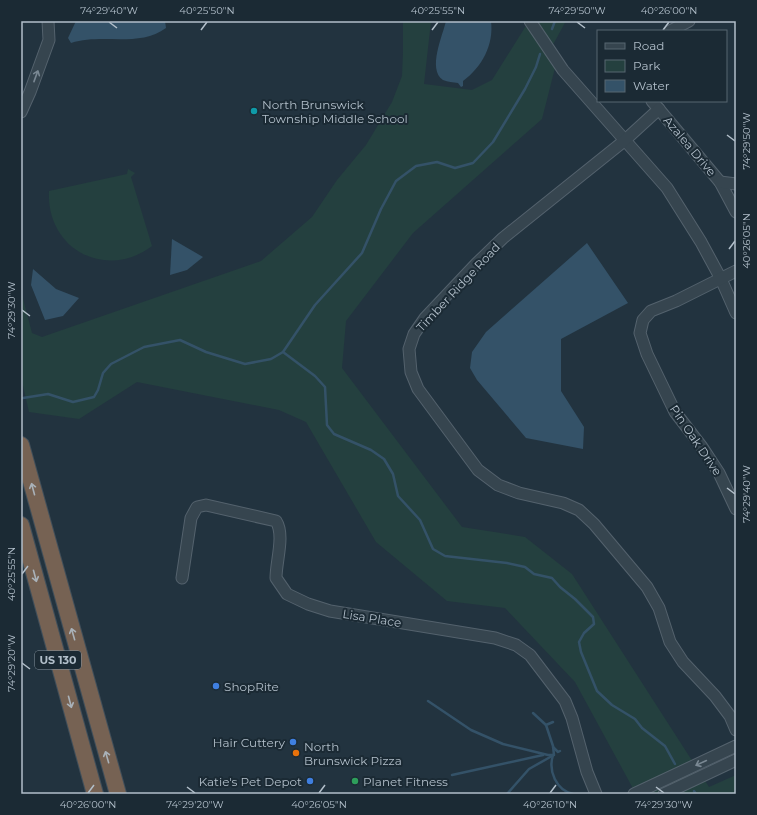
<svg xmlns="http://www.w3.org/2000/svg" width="757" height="815" font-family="Montserrat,sans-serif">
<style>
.green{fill:#24403f}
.water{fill:#345268}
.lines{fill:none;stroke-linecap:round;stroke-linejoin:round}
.stream{stroke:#345268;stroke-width:2.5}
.minor-casing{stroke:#54626d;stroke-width:13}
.highway-casing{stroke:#414f5a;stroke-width:18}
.minor{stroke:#36454f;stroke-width:11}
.highway{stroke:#766253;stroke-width:16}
.oneway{stroke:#7a8893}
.oneway2{stroke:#a9b1b8}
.ticks{fill:none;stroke:#b2bfca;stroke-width:1.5}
.culture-dot{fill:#0f9aa8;stroke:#1b2a34;stroke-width:1.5}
.shop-dot{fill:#3f7fe0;stroke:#1b2a34;stroke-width:1.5}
.food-dot{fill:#e8710a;stroke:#1b2a34;stroke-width:1.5}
.leisure-dot{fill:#2e9e5b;stroke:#1b2a34;stroke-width:1.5}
.labels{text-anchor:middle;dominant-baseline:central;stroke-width:4;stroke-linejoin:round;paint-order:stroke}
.shield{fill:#1b2a34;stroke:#85929d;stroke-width:1}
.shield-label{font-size:11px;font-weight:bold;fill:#b2bfca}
.poi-label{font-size:12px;fill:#b2bfca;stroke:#1b2a34;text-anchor:start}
.street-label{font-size:12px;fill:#b2bfca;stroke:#1b2a34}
.neatline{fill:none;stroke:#b2bfca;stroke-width:1.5}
.ticks-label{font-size:10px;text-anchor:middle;fill:#b2bfca}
</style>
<rect width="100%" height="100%" fill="#22333f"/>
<g class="green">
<polygon points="403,21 431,21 424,84 472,90 492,80 529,21 566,21 549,52 557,60 542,119 413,233 346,321 342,368 462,527 525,537 572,574 709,787 736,775 736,794 636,794 575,682 505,608 447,601 376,542 306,422 279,410 137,382 79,419 29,412 21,377 21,291 32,333 42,337 261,261 312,217 337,180 366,145 392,102 402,76 403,52"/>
<path d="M128,169l7,4 -4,4 21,69c-46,35 -106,3 -103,-55l78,-17z"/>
</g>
<g class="water">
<path d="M76,21h89l1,7c-27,20 -64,5 -95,15l-3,-5z"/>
<path d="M446,21h45c3,24 -9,46 -28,60v5l-2,1 -3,-4c-5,-1 -10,-1 -15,-3 -16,-11 0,-45 3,-59z"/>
<polygon points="172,239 203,257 187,270 170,275"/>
<polygon points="587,243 628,303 561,339 561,391 584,427 583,449 526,438 477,380 470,368 472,352 486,332"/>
<polygon points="33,269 56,289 79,298 63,316 45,320 31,285"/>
</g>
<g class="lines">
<g class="stream">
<polyline points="552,29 555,21"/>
<polyline points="283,352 315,376 325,387 327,425 334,434 371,450 384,459 393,474 398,496 420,520 433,549 445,556 507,563 525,567 534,574 552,578 560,587 575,599 593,617 594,624 584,633 579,642 581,652 597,691 612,705 635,719 642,728 665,746 675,764"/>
<polyline points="23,398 48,394 73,402 94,397 98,390 103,373 111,364 144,347 180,340 206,352 245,364 271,359 283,352 315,305 362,253 381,209 396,181 416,166 437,162 455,168 473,163 493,142 525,89 536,67 540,54"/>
<polyline points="428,701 471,730 503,744 548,755 554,755 553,746 546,725 553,722"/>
<polyline points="533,713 546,725"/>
<polyline points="553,747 558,752 560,751"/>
<path d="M553,755c-5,16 3,35 20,39"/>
<polyline points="452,775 543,755"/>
<polyline points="694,791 696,794"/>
<polyline points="507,794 529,769 552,756"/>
</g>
<g class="minor-casing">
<g id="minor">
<polyline points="530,21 563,70 667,188 701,242 721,279 736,313"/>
<polyline points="670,31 689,21"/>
<polyline points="652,101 720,182 736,212"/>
<polyline points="659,109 624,141 503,238 476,264 425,318 414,334 409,349 411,372 418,389 478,470 498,485 519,493 563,503 579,510 594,524 647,587 659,608 670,642 683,662 715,696 730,716 736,730"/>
<polyline points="21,112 30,92 49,40 48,21"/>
<polyline points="720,182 736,184"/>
<polyline points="736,271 676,301 651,311 643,320 640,333 647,354 675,412 702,447 719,473 736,509"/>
<path d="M182,578l9,-60 6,-11 9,-2 70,16c9,14 0,40 0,57l11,16 21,10 22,7 165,27 21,7 14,10 35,46 7,17 15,54 9,22"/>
<polyline points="634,794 736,746"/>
<polyline points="664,794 736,760"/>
</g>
</g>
<g class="highway-casing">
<g id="highway">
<polyline points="21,445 118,794"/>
<polyline points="21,525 95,794"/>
</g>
</g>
<use href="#minor" class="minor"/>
<use href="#highway" class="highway"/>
</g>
<defs><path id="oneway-shaft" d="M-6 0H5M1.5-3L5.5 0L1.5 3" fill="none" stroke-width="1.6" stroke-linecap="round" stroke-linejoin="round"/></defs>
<g class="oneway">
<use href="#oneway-shaft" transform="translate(36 76) rotate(-70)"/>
<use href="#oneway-shaft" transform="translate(701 763) rotate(155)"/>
</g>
<g class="oneway2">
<use href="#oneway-shaft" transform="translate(33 489) rotate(-105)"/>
<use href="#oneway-shaft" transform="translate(35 576) rotate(75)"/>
<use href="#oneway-shaft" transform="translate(73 634) rotate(-106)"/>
<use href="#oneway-shaft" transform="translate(70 702) rotate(75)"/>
<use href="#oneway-shaft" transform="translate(107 757) rotate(-106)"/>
</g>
<path class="ticks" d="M109,22l8,6M577,22l8,6M201,30l6,-8M432,30l6,-8M663,30l6,-8M727,135l8,6M729,249l6,-8M22,310l8,6M727,488l8,6M22,574l6,-8M22,663l8,6M187,787l8,6M656,787l8,6M88,793l6,-8M319,793l6,-8M550,793l6,-8"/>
<circle class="culture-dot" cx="254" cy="111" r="4"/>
<g class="shop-dot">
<circle cx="216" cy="686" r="4"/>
<circle cx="293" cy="742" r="4"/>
<circle cx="310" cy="781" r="4"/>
</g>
<circle class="food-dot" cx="296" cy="753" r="4"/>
<circle class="leisure-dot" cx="355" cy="781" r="4"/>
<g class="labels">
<rect class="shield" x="35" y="651" width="46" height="18" rx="3"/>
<g class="shield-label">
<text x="58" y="660">US 130</text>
</g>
<g class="poi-label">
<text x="262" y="104">North Brunswick<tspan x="262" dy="14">Township Middle School</tspan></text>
<text x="224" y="686">ShopRite</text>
<text x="285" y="742" text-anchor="end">Hair Cuttery</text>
<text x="304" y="746">North<tspan x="304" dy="14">Brunswick Pizza</tspan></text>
<text x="302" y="781" text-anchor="end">Katie's Pet Depot</text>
<text x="363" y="781">Planet Fitness</text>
</g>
<g class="street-label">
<text transform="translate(690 146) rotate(50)">Azalea Drive</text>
<text transform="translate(458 287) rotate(-47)">Timber Ridge Road</text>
<text transform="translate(696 440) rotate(56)">Pin Oak Drive</text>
<text transform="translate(372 618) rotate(9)">Lisa Place</text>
</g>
</g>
<rect width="757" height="815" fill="none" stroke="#1b2a34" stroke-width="44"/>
<rect x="597" y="30" width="130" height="72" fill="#1b2a34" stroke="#576670"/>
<rect x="605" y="43" width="20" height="6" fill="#36454f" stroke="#576670"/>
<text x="633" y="50" font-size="12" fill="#b2bfca">Road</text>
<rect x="605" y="60" width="20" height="12" fill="#24403f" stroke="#576670"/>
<text x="633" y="70" font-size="12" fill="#b2bfca">Park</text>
<rect x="605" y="80" width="20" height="12" fill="#345268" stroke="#576670"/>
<text x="633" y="90" font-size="12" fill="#b2bfca">Water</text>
<rect x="22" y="22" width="713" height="771" class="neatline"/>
<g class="ticks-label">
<text x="109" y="14">74°29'40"W</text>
<text x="207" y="14">40°25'50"N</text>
<text x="438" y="14">40°25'55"N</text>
<text x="577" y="14">74°29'50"W</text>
<text x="669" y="14">40°26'00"N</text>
<text transform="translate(746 141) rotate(-90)" y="4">74°29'50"W</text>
<text transform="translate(746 241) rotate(-90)" y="4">40°26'05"N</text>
<text transform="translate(11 310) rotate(-90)" y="4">74°29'30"W</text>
<text transform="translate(746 494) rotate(-90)" y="4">74°29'40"W</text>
<text transform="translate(11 574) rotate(-90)" y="4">40°25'55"N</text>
<text transform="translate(11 663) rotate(-90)" y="4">74°29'20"W</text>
<text x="88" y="808">40°26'00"N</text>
<text x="195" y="808">74°29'20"W</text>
<text x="319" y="808">40°26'05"N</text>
<text x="550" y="808">40°26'10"N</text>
<text x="664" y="808">74°29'30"W</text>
</g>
</svg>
